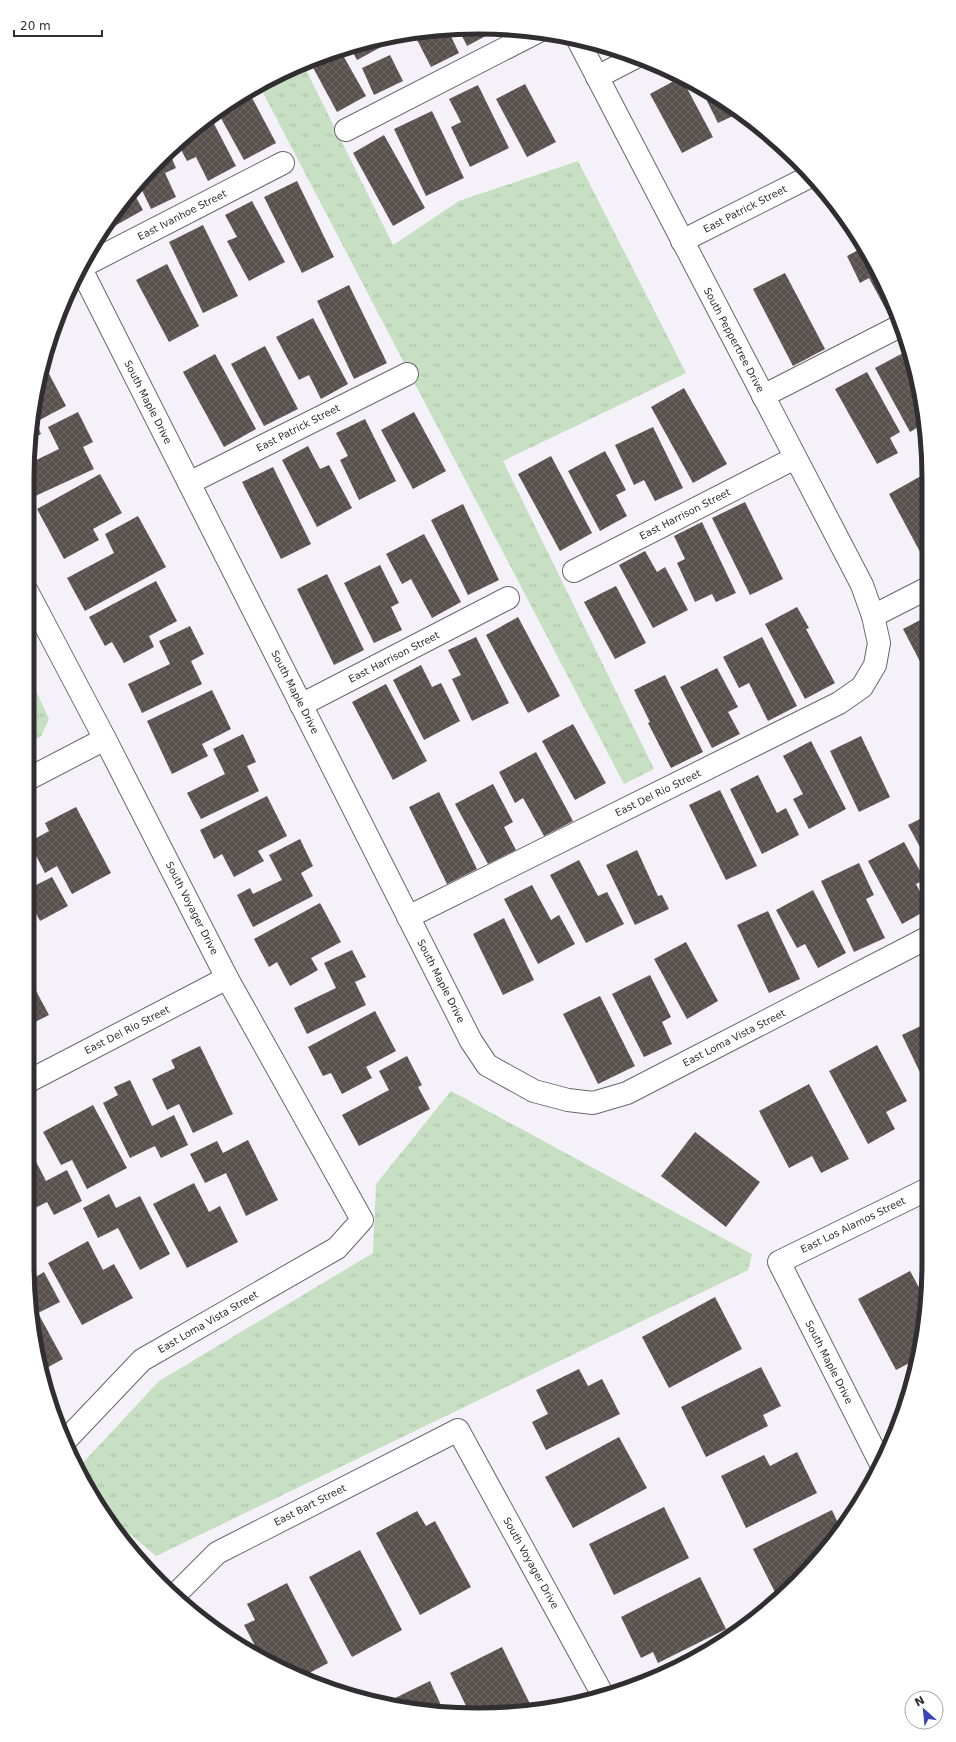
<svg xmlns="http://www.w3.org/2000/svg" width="956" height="1742" font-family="'DejaVu Sans',sans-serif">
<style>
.park{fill:url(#park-tufts)}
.building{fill:url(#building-cross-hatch)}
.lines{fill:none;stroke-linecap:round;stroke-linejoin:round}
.minor-casing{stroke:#69666c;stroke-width:24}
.minor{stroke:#fff;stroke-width:22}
.labels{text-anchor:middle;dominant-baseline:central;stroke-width:4;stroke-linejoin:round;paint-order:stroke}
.street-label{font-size:10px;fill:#302e31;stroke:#fff}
.rim{fill:none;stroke:#302e31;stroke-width:5}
</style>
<defs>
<pattern id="park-tufts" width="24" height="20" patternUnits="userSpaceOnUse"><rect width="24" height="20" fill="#c7dfc3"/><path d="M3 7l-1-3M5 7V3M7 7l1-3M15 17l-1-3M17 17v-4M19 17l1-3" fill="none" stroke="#abc0a8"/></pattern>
<pattern id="building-cross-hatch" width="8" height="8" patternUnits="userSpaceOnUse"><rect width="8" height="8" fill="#59514e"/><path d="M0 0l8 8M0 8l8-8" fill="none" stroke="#6e6765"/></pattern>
</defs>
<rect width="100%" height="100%" fill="#f5f1f8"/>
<g class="park">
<polygon points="303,64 393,245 459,201 578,161 686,373 503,461 654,769 624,784 259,85 278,74"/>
<polygon points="28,692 37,693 49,719 41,736 28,743"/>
<polygon points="451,1091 752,1254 748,1270 156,1556 100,1509 87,1489 78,1468 159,1381 373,1253 376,1184"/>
</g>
<g class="building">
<polygon points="447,28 459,53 431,67 414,34"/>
<polygon points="458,28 479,29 497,30 467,46"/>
<polygon points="392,37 394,40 357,60 350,47 361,42"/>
<polygon points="340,50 366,96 337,112 310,62"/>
<polygon points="390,55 403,81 374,95 362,68"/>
<polygon points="681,77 713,137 682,153 650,94"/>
<polygon points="525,84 556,142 527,157 496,99"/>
<polygon points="478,85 509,148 470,167 451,127 461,122 449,99"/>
<polygon points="699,85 703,87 739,113 718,123"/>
<polygon points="249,92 276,143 244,160 217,111"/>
<polygon points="432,111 464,178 426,196 394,129"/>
<polygon points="210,116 236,166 208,181 196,157 187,161 178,144 203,120"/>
<polygon points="384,135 425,208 393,226 353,153"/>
<polygon points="169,152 176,168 165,173 176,197 151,209 138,182"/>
<polygon points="297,181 334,257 302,273 264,197"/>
<polygon points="132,190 143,210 111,228 108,223"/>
<polygon points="252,201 285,262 249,281 227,241 237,237 225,215"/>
<polygon points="203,225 238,296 203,313 169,242"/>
<polygon points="864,247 895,306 897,313 890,317 869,278 860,283 847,256"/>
<polygon points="167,264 199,326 169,342 136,280"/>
<polygon points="785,273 825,349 793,366 753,289"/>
<polygon points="349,285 387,363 354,379 317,301"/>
<polygon points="313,318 348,384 321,399 309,375 299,380 276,337"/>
<polygon points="265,346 298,409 264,426 231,364"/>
<polygon points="903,353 912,368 925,419 925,423 910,432 875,368"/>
<polygon points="215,354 256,429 224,447 183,372"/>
<polygon points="46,368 66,406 36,422 41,434 29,440 41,370"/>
<polygon points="867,372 900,432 890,438 898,453 877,464 835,389"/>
<polygon points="684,388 727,464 693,483 651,407"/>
<polygon points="78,412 93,442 83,447 94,469 31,498 28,492 28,464 59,449 48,427"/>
<polygon points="414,412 446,471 413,489 381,430"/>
<polygon points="365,419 396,481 359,500 340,460 348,456 336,433"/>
<polygon points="653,427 683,488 655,501 644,480 634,485 615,445"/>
<polygon points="308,446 320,469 329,465 352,508 317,527 282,460"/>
<polygon points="605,451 626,490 616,495 627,516 600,531 568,471"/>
<polygon points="551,456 592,533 560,551 518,474"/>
<polygon points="273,467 311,544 281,559 242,482"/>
<polygon points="100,474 122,513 93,529 99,540 64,559 37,509"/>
<polygon points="921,476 925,484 926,563 889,494"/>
<polygon points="745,502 783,579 750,595 712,518"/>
<polygon points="463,504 499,580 468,595 431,520"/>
<polygon points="138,516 166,567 85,611 67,578 114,553 105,534"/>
<polygon points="702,522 736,593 716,602 712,594 695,602 677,563 685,559 674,536"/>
<polygon points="424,534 461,602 432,618 411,579 402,584 386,554"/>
<polygon points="645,551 657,572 665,567 688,610 653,628 619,565"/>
<polygon points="380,565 399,603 391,607 402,630 374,643 344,583"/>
<polygon points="327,574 364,650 334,665 297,589"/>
<polygon points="156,581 177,621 149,636 154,647 124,663 112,642 105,646 89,617"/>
<polygon points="616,586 646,643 615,659 584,602"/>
<polygon points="797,607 809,628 806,629 835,683 805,699 765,624"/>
<polygon points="518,617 560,696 528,713 486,635"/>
<polygon points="926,617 926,673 903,629"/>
<polygon points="190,626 204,654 191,661 202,684 142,713 128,684 170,664 159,641"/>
<polygon points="476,637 509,703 472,721 452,679 461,675 448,650"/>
<polygon points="762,637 797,706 768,721 749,683 739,688 723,657"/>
<polygon points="421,665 432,687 441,683 460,721 424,740 393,680"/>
<polygon points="717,668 738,707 728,712 740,734 712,748 680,687"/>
<polygon points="665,675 703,752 671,768 648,723 650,722 634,690"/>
<polygon points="386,684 427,761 393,780 352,702"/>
<polygon points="212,690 231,729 202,744 208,756 172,774 147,721"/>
<polygon points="573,724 606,783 575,800 542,741"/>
<polygon points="243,734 256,762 247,766 259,791 201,819 187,793 225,774 213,749"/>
<polygon points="861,736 890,797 859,812 830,751"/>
<polygon points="811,741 846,809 809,829 793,799 803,794 783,756"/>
<polygon points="536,752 573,821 544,836 523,798 515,803 499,772"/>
<polygon points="758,775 777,813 786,808 799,835 762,854 730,789"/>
<polygon points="493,784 513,822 504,827 516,850 488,864 455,804"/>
<polygon points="720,790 757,866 726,880 689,805"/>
<polygon points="439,792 477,869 447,884 409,807"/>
<polygon points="267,796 287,836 258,851 264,861 234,877 222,854 214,859 200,830"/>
<polygon points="76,807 111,873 72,894 57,866 45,873 29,842 49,831 45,823"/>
<polygon points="926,816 927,835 927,860 908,825"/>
<polygon points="300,839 313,866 301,873 313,896 253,927 237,895 250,888 253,894 282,880 269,855"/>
<polygon points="904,842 925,880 916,884 927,906 927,910 902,924 868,861"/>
<polygon points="637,850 658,896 662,895 669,909 635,925 606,865"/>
<polygon points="579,860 598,896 607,892 624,924 586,943 550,875"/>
<polygon points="859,863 874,895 866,899 885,938 854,952 821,881"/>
<polygon points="52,877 68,906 40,921 31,903 27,905 27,878 32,887"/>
<polygon points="532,885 551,920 559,915 575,944 538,964 504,899"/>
<polygon points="813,890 846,953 818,968 805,944 797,948 776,910"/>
<polygon points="320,903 341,942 311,958 318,970 290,986 277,962 269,967 254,939"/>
<polygon points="768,911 800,979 769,993 737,925"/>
<polygon points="504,918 534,980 503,995 473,934"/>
<polygon points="686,942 718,1001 687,1019 654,959"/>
<polygon points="352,950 366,977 355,982 366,1005 307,1034 294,1008 336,988 324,963"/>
<polygon points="27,974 49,1015 27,1026"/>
<polygon points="650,975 671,1017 662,1022 672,1044 644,1057 612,994"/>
<polygon points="600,996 635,1066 598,1084 563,1014"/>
<polygon points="375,1011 396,1051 366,1067 372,1078 342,1094 331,1073 323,1076 308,1047"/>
<polygon points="927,1023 927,1087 902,1035"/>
<polygon points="877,1045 907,1101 886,1112 895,1129 868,1144 829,1071"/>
<polygon points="200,1046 233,1114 193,1133 179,1104 167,1110 152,1079 175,1068 171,1060"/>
<polygon points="407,1056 422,1085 418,1087 430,1109 359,1146 342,1115 389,1090 379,1071"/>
<polygon points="130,1080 152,1126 174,1115 188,1145 161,1158 155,1146 130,1158 103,1103 118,1095 114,1087"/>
<polygon points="809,1084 849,1159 821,1173 812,1156 789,1168 759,1111"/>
<polygon points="93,1105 127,1168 87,1189 72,1160 61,1165 43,1132"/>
<polygon points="695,1132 760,1182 726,1227 661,1176"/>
<polygon points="248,1140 278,1200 246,1216 226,1173 205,1183 190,1154 217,1141 223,1153"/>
<polygon points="27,1144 46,1181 67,1170 82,1201 54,1215 47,1202 27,1212"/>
<polygon points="194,1183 209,1212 220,1206 238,1242 187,1268 153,1204"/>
<polygon points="109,1194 116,1208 140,1196 170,1254 140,1270 118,1228 98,1238 83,1208"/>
<polygon points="88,1241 103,1270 114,1264 133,1298 82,1325 48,1263"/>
<polygon points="910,1271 927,1302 917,1359 896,1370 858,1299"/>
<polygon points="44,1272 60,1302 38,1313 63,1359 41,1371 36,1352 29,1281"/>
<polygon points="715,1297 742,1349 669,1388 642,1337"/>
<polygon points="761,1367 781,1406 763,1415 768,1426 706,1457 681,1407"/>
<polygon points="579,1369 588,1386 602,1379 620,1414 546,1450 532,1422 548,1414 536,1390"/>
<polygon points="619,1437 647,1488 573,1528 545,1477"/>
<polygon points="797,1452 817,1493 746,1528 721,1476 764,1455 770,1466"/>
<polygon points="664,1507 689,1558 614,1595 589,1544"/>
<polygon points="832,1510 841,1530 836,1539 779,1600 753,1549"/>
<polygon points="417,1511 426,1526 435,1521 471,1587 420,1615 376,1533"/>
<polygon points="360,1550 402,1630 352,1657 309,1577"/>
<polygon points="700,1577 726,1629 658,1663 653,1652 641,1658 621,1617"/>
<polygon points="287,1583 328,1663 300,1678 261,1657 244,1625 255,1620 247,1604"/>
<polygon points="502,1647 533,1710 508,1714 470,1714 450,1673"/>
<polygon points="430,1681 445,1714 396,1705 393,1699"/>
</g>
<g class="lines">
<g class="minor-casing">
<g id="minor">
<polyline points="597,77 636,57"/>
<polyline points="346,130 539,31"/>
<polyline points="682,241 809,177"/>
<polyline points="81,267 283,163"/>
<polyline points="81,269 471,1041 487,1065 534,1091 568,1100 593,1103 627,1093 927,938"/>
<polyline points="763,396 900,326"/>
<polyline points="189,483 407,374"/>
<polyline points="574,571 795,458"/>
<polyline points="28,593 105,739 227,978 362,1220 337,1248 142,1360 65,1441"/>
<polyline points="873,616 926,589"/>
<polyline points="301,705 508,598"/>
<polyline points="28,779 105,739"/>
<polyline points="408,917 839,703 862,687 875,665 879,643 873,616 862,585 578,40"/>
<polyline points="27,1082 227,978"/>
<polyline points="880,1462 779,1262 928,1189"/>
<polyline points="174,1596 217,1553 458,1430 604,1697"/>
</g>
</g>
<use href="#minor" class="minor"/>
</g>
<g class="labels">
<g class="street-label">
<text transform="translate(745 209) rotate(-27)">East Patrick Street</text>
<text transform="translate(182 215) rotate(-27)">East Ivanhoe Street</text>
<text transform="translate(734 340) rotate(62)">South Peppertree Drive</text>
<text transform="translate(148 402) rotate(63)">South Maple Drive</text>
<text transform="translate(298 428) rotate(-27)">East Patrick Street</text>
<text transform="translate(685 514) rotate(-27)">East Harrison Street</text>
<text transform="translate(394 657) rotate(-27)">East Harrison Street</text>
<text transform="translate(295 692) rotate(63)">South Maple Drive</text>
<text transform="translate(658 793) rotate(-26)">East Del Rio Street</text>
<text transform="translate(192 908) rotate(63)">South Voyager Drive</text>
<text transform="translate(441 981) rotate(63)">South Maple Drive</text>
<text transform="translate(127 1030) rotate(-27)">East Del Rio Street</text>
<text transform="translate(734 1038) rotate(-27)">East Loma Vista Street</text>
<text transform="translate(853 1225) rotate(-26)">East Los Alamos Street</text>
<text transform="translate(208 1322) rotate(-30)">East Loma Vista Street</text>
<text transform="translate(829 1362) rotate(63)">South Maple Drive</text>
<text transform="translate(310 1505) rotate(-27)">East Bart Street</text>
<text transform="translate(531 1563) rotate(61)">South Voyager Drive</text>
</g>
</g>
<path d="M0 0H956V1742H0ZM478 34H478A444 444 0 0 1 922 478V1264A444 444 0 0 1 478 1708H478A444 444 0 0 1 34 1264V478A444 444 0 0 1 478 34Z" fill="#fff" fill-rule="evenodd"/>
<path class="rim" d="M478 34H478A444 444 0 0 1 922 478V1264A444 444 0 0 1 478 1708H478A444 444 0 0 1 34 1264V478A444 444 0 0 1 478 34Z"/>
<g transform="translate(924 1710) rotate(333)"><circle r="19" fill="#ffffff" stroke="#acabad"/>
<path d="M0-3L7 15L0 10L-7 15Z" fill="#3b45b9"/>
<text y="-6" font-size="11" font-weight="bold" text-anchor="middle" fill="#302e31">N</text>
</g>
<path d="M14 30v6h88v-6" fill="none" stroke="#302e31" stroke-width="2"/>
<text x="20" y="30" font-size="12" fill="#302e31" stroke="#ffffff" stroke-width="3" paint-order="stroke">20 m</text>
</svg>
